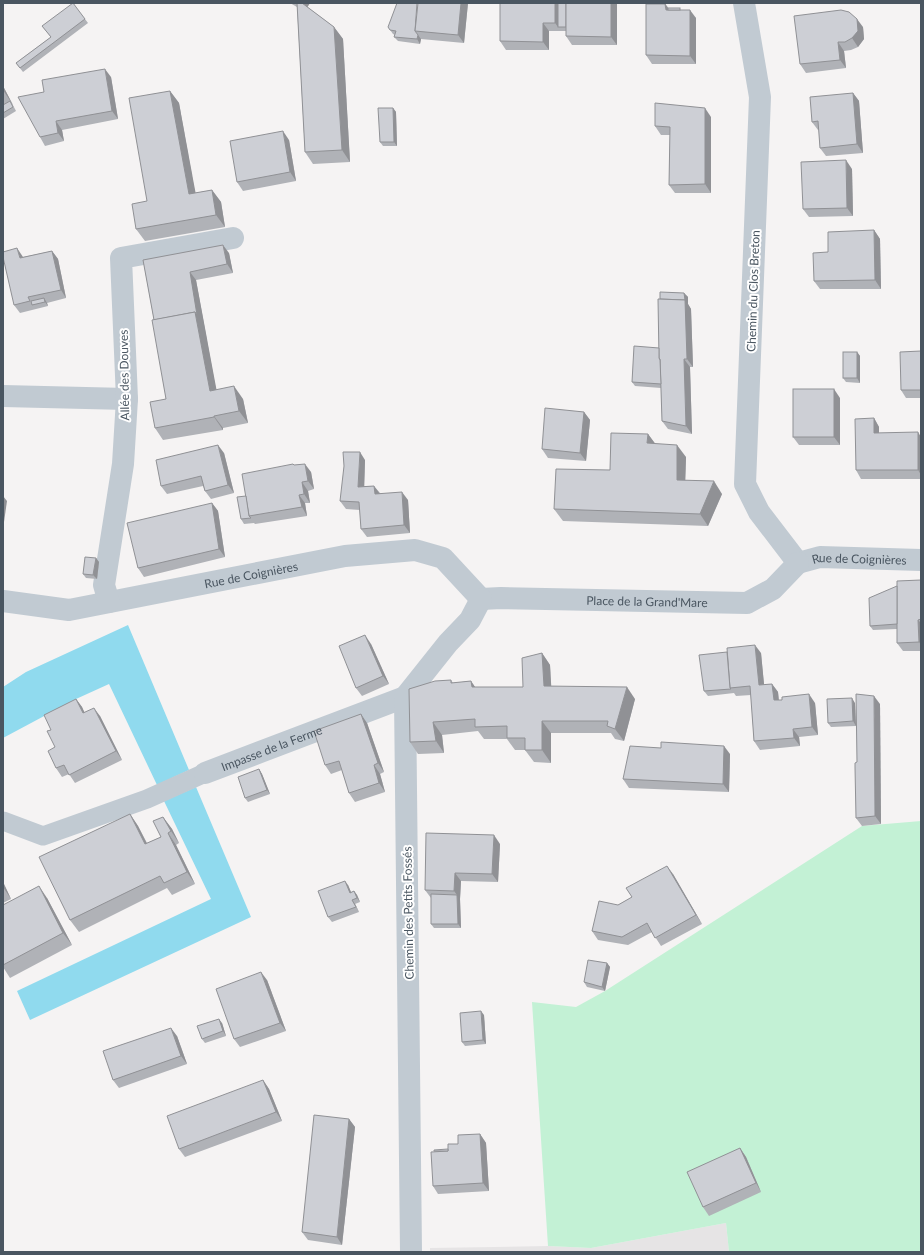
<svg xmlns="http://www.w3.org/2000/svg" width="924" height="1255" font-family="Lato,sans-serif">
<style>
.education{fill:#e6e4e5}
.green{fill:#c3f1d5}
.water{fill:#90daee}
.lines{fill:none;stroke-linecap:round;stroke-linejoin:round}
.service{stroke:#c1cad2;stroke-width:19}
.minor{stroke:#c1cad2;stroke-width:22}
.wall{fill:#b0b2b7}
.shaded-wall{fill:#909195}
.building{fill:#cdcfd5;stroke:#909195}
.labels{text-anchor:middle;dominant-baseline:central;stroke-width:4;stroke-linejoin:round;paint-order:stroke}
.street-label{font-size:12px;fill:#4a5661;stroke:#fff}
</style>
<rect width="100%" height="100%" fill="#f5f3f3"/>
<polygon class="education" points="726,1223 729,1252 430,1252 430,1248 548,1246 591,1248"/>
<polygon class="green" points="921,821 921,1252 729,1252 726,1223 591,1248 548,1246 532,1002 576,1007 605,991 862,826"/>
<g class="water">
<polygon points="128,625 189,770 157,785 109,684 76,699 3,738 3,687 26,672"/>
<polygon points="196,787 251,917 30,1020 17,991 211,899 164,801"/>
</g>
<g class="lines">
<polyline class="service" points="3,821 43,836 147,799 205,773"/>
<g class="minor">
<polyline points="744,3 760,97 745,484 759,512 798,563"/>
<polyline points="3,396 127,399"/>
<path id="s1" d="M798,563l22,-6 101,3"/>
<path id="s2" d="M481,599l20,-1 246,5 26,-14 25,-26"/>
<path id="s3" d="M3,601l66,9 276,-54 70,-6 28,8 38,41"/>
<polyline points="109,602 104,585 123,464 127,399 121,258 233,238"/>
<path id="s4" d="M205,773l200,-76"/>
<polyline points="411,1252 405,697 448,643 470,620 481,599"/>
</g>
</g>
<g class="wall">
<polygon points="290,3 310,3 307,7 334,27 343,39 350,162 313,164 305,152 297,7"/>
<polygon points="468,3 464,43 421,39 420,44 398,41 394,37 395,35 393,34 388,27"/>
<polygon points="500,3 617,3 617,45 572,45 566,36 566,31 549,31 549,50 506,50 500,41"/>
<polygon points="667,6 668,8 681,10 696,18 696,64 652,64 646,55"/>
<polygon points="85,19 88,23 23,72 16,63 51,37 42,26"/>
<polygon points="863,27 864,39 858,47 851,50 844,51 846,68 806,73 800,64"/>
<polygon points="111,77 118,119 62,130 64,141 45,146 40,137 44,92"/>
<polygon points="3,86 16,111 3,119"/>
<polygon points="170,91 179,103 195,193 212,190 221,202 225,227 145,241 136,229 147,201"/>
<polygon points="853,93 859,101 863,153 826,156 820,148 819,130 818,130 812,122"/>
<polygon points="393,108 396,112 397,146 383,146 380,142"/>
<polygon points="711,117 711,193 675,193 669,185 670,135 661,135 655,126"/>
<polygon points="289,140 296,181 243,191 237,182"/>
<polygon points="852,169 853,216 809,217 803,209"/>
<polygon points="874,230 880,239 881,289 820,289 814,281 828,252"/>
<polygon points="52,251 58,259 66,298 47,303 48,306 20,313 14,305 23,257"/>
<polygon points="229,253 233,273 196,280 216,390 243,399 248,423 223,428 223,430 163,440 155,428 166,399 154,320 143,260"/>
<polygon points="684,293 688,297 688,304 691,309 693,367 690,367 692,434 668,429 662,421 661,388 635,386 632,382 659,348 660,299"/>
<polygon points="921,351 921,398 906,398 901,390"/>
<polygon points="857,352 860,356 860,383 846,382 843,378"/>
<polygon points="840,398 840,445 799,445 793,437"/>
<polygon points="584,412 590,420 586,461 548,458 542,449"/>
<polygon points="874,418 879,427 879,433 921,437 921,479 861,479 856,470"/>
<polygon points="648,434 655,444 686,457 685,480 722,494 708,526 563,521 554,509 610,470"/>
<polygon points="224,453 234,493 211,499 205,491 203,486 167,494 161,486"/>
<polygon points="365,460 364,486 374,486 380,493 408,500 410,533 367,537 361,529 360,510 346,509 340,501"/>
<polygon points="294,465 311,472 314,489 308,491 310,503 305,503 307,516 255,524 254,523 244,524 241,519"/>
<polygon points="212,503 218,511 225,557 144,577 138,568"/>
<polygon points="96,558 99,562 97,579 86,578 83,574"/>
<polygon points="921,580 921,651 903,651 897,643 897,629 873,630 870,626"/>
<polygon points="371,644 389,684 362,696 356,688"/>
<polygon points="542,653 550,665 551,686 635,699 624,741 615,739 611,733 551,733 551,763 534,762 525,750 515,750 507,739 484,739 478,731 442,735 444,753 418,754 410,742 451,680 453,683 471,681 475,687 523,687"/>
<polygon points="761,653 764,685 772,684 778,692 779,700 815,703 818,735 799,737 800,746 760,750 754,741 751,695 736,696 734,693 708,696 704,691"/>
<polygon points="76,699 82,707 84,712 100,716 122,760 75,783 69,774 62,777 56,768 55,747 51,730"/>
<polygon points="855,703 856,726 831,727 828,723"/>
<polygon points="880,704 881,824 862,826 856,818 857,762"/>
<polygon points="367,723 384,772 380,774 385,792 355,802 349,793 342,770 331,774 325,765"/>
<polygon points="661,748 730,754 729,792 629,788 623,779"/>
<polygon points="259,769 262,774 270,794 248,802 245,798"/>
<polygon points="130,814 138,826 147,843 161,837 163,817 172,829 179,843 176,845 195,884 172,895 167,888 79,932 70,920"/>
<polygon points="500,844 498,882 461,881 460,899 461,928 434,928 431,924 431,898 425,890"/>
<polygon points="673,874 702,924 661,946 652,932 628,945 598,940 592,931 618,905"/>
<polygon points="3,882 11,899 3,903"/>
<polygon points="348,885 351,892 354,891 357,895 360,902 355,904 359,912 332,922 328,917"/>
<polygon points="47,898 72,945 10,978 3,967 3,905"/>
<polygon points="607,963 610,967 605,991 587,987 584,982"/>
<polygon points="267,980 286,1031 240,1047 234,1039"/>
<polygon points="484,1015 486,1044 465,1046 462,1042"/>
<polygon points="222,1023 226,1036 205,1043 202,1039"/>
<polygon points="177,1036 187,1064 119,1088 113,1080"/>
<polygon points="263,1080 269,1089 282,1121 185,1157 179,1149"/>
<polygon points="349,1119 355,1127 342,1245 308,1240 302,1232"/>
<polygon points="480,1134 486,1143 489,1191 438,1194 433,1186 448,1149"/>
<polygon points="740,1148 746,1157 761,1192 709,1216 703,1207"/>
</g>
<g class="shaded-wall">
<polygon points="304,3 310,3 305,11 302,7"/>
<polygon points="461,3 468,3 464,43 458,35"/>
<polygon points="555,3 561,3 558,27 555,23"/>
<polygon points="611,3 617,3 617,45 611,37"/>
<polygon points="664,3 665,3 671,13 666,10"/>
<polygon points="690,10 696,18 696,64 690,56"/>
<polygon points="857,19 863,27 864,39 858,47 852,38"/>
<polygon points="543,23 549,31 549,50 543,42"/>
<polygon points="334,27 343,39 350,162 342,150"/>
<polygon points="418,35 421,39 420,44 417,39"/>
<polygon points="838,42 844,51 846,68 840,60"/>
<polygon points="105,69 111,77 118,119 112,111"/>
<polygon points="3,86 13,105 3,90"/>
<polygon points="170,91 179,103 198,206 189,194"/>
<polygon points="853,93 859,101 863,153 857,144"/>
<polygon points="393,108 396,112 397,146 394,142"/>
<polygon points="705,108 711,117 711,193 705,184"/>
<polygon points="56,121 62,130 64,141 58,133"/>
<polygon points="283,131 289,140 296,181 290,172"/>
<polygon points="846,160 852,169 853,216 847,208"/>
<polygon points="212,190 221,202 225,227 216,215"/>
<polygon points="874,230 880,239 881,289 875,280"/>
<polygon points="223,245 229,253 233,273 227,264"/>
<polygon points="17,248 23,257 26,266 20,258"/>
<polygon points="52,251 58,259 66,298 61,290"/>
<polygon points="190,272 196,280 219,403 210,391 195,312"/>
<polygon points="684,293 688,297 688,304 691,309 693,367 687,359"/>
<polygon points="44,298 47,303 48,306 45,302"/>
<polygon points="857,352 860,356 860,383 857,378"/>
<polygon points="684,359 690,367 692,434 686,426"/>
<polygon points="234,386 243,399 248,423 239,411"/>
<polygon points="834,389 840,398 840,445 834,437"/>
<polygon points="584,412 590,420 586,461 580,453"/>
<polygon points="214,416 223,428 223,430 214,417"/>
<polygon points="874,418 879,427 879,441 874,433"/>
<polygon points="918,432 921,437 921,475 918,470"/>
<polygon points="648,434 657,446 647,443"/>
<polygon points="218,445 224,453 234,493 228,485"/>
<polygon points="677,445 686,457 685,492 677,480"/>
<polygon points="360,452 365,460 364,495 358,487"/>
<polygon points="305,464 311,472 314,489 308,481"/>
<polygon points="714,481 722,494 708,526 700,514"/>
<polygon points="302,482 308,491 310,503 304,494"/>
<polygon points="374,486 380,494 375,494"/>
<polygon points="402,492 408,500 410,533 404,525"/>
<polygon points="299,495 305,503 307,516 302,507"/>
<polygon points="3,496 7,501 3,529"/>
<polygon points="212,503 218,511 225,557 219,549"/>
<polygon points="96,558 99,562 97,579 93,575"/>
<polygon points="918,620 921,623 921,645 919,642"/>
<polygon points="365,635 371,644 389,684 383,676"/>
<polygon points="755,645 761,653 765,694 759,685"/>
<polygon points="542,653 550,665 552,699 544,686"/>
<polygon points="471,681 479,693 472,687"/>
<polygon points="772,684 778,692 779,704 774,700"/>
<polygon points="627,687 635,699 624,741 615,729"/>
<polygon points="809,694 815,703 818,735 812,727"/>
<polygon points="874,696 880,704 881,824 875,816"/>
<polygon points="852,698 855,703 856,726 853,721"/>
<polygon points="76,699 82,707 89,722 83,713"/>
<polygon points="94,708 100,716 122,760 116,751"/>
<polygon points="361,714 367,723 384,772 378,763"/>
<polygon points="542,721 551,733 551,763 542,750"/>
<polygon points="433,722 442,735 444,753 436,741"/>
<polygon points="793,729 799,737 800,746 794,738"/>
<polygon points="724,746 730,754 729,792 723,784"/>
<polygon points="374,765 380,774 385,792 379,783"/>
<polygon points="259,769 262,774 270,794 267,790"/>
<polygon points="130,814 138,826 153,856 145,844"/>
<polygon points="163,817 172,829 179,843 171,831"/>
<polygon points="168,833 176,845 195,884 187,872"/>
<polygon points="494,835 500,844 498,882 492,874"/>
<polygon points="667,866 673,874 702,924 696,915"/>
<polygon points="455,873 461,881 460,899 461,928 458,924 457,895 454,891"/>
<polygon points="345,881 348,885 353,897 350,893"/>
<polygon points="3,882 11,899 3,887"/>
<polygon points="39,886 47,898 72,945 63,933"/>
<polygon points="354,891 357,895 360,902 357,898"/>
<polygon points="352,900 355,904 359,912 356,907"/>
<polygon points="607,963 610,967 605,991 602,987"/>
<polygon points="261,972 267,980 286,1031 280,1023"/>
<polygon points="481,1011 484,1015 486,1044 483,1040"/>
<polygon points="219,1019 222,1023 226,1036 223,1031"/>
<polygon points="171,1028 177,1036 187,1064 181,1056"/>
<polygon points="263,1080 269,1089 282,1121 276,1112"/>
<polygon points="349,1119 355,1127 342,1245 337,1237"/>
<polygon points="480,1134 486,1143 489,1191 483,1183"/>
<polygon points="740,1148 746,1157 761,1192 756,1183"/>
</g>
<g class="building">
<polygon points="73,3 85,19 20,68 16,63 51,37 42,26"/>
<polygon points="297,3 302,3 334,27 342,150 305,152"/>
<polygon points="397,3 417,3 415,31 418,35 417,39 394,37 396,31 390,30 388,27"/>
<polygon points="418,3 461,3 458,35 415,31"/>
<polygon points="500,3 555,3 555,23 543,23 543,42 500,41"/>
<rect x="558" y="3" width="8" height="24"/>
<polygon points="566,3 611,3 611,37 566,36"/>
<rect x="649" y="3" width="15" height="1"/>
<polygon points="646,4 665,4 666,10 690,10 690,56 646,55"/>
<rect x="668" y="8" width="12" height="2"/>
<polygon points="841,10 849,12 857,19 858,31 852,38 845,42 838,42 840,60 800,64 794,16"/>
<polygon points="105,69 112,111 56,121 58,133 40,137 18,97 44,92 42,80"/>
<polygon points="170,91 189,194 212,190 216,215 136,229 132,204 147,201 129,98"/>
<polygon points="853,93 857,144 820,148 818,121 812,122 810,97"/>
<polygon points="10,101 13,107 3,113 3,105"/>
<polygon points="655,103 705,108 705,184 669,185 670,127 655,126"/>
<polygon points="378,108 393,108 394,142 380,142"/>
<polygon points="283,131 290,172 237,182 230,141"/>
<polygon points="846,160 847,208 803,209 801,162"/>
<polygon points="874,230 875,280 814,281 813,253 828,252 828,232"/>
<polygon points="223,245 227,264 190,272 197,315 195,312 154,320 143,260"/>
<polygon points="17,248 20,258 52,251 61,290 28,297 30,301 14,305 3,257 3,252"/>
<polygon points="660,292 684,293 685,300 660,299"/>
<polygon points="44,298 45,302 32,305 31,301"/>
<polygon points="658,299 685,300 687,359 684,359 686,426 662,421 660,359 659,358"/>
<polygon points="195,312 210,391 234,386 239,411 214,416 214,417 155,428 150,402 166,399 152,320"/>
<polygon points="634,346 659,348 659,358 660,360 661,384 632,382"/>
<polygon points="921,351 921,390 901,390 900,352"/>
<rect x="843" y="352" width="14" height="26"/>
<rect x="793" y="389" width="41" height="48"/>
<polygon points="545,408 584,412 580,453 542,449"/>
<polygon points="874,418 874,433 918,432 918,470 856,470 855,419"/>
<polygon points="611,433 648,434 647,443 677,445 677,480 714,481 700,514 554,509 556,469 610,470"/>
<polygon points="218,445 228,485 205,491 201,476 161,486 156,460"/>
<polygon points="343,452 360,452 358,487 374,486 375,494 402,492 404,525 361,529 359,502 340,501 344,466"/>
<polygon points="293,464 294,465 305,464 308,481 302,482 304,494 299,495 302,507 249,516 242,474"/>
<polygon points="246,496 249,516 251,518 241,519 237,497"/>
<polygon points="212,503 219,549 138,568 127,523"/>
<polygon points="85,557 96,558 93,575 83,574"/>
<polygon points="921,580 921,619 918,620 919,642 897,643 897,581"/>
<polygon points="897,586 897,624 870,626 869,598"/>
<polygon points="365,635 383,676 356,688 339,646"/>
<polygon points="755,645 759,685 772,684 774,700 782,700 782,697 809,694 812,727 793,729 794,738 754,741 750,686 730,688 727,648"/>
<polygon points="727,652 730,688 731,689 704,691 699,655"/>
<polygon points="542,653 544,686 627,687 615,729 607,726 608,721 542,721 542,750 525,750 525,738 507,738 507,726 475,727 475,719 433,722 436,741 410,742 409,689 435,681 451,680 451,683 471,681 472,687 523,687 522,658"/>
<polygon points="856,694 874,696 875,816 856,818 855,767 855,763 857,762"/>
<polygon points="852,698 853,721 828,723 827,699"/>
<polygon points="76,699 83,713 94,708 116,751 69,775 64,765 56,768 48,751 55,747 47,731 51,730 44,715"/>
<polygon points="361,714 378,763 374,765 379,783 349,793 339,761 325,765 314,731"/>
<polygon points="661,742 724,746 723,784 623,779 630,746 661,748"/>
<polygon points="259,769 267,790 245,798 238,777"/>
<polygon points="130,814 145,844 161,837 153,821 163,817 171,831 168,833 187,872 164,883 160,876 70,920 39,857"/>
<polygon points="426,833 494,835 492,874 455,873 454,891 425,890"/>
<polygon points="667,866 696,915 655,938 647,923 622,937 592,931 599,901 618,905 632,897 626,888"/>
<polygon points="345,881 350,893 354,891 357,898 352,900 356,907 328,917 318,891"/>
<polygon points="39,886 63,933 3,965 3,905"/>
<polygon points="431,894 457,895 458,924 431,924"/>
<polygon points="588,960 607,963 602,987 584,982"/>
<polygon points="261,972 280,1023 234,1039 216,989"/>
<polygon points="481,1011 483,1040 462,1042 460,1013"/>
<polygon points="219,1019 223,1031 202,1039 197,1026"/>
<polygon points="171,1028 181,1056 113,1080 103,1051"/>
<polygon points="263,1080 276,1112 179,1149 167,1116"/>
<polygon points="314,1115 349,1119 337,1237 302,1232"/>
<polygon points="480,1134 483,1183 433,1186 431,1152 448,1151 448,1144 458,1144 458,1135"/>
<polygon points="740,1148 756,1183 703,1207 687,1172"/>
<polygon points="448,1149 448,1151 434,1151 434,1150"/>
</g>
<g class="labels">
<g class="street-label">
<text transform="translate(753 291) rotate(-88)">Chemin du Clos Breton</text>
<text transform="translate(124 375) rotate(-91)">Allée des Douves</text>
<text stroke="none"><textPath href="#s1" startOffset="62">Rue de Coignières</textPath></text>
<text stroke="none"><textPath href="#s3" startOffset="252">Rue de Coignières</textPath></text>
<text stroke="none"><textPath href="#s2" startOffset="166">Place de la Grand'Mare</textPath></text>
<text stroke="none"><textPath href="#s4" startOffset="71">Impasse de la Ferme</textPath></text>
<text transform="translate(408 913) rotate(-91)">Chemin des Petits Fossés</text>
</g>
</g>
<rect width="924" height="1255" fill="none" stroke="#4a5661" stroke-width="8"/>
</svg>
